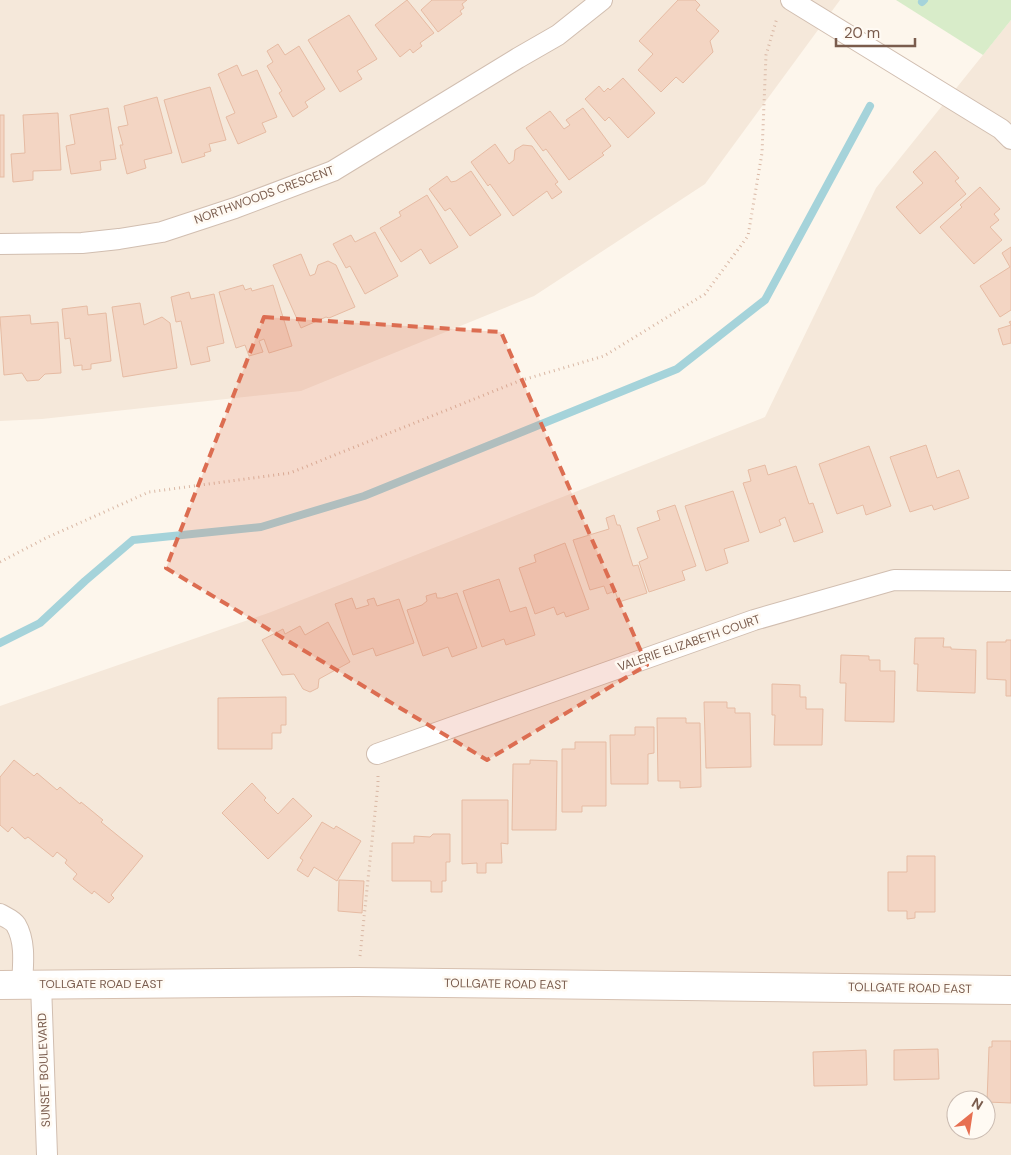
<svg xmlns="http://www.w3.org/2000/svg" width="1011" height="1155" font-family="'DM Sans',sans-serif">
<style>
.residential{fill:#f5e8da;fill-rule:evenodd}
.green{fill:#d8ecc9}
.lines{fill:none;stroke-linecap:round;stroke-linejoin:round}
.stream{stroke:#a5d3da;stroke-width:8}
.building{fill:#f3d5c3;stroke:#e6bba3}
.street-casing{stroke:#d1beb0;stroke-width:22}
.secondary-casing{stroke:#d6c0b0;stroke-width:30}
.path{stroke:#d9b8a5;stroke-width:3;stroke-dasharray:1 4;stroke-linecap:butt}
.street{stroke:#fff;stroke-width:20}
.secondary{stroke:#fff;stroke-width:28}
.marked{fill:#dc6d51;fill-opacity:0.2;stroke:#dc6d51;stroke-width:4;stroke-dasharray:10 6;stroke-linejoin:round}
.labels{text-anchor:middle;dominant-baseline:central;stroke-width:5;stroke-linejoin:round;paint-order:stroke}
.street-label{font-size:12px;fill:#7a5c4d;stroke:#fffaf3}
</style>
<rect width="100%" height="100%" fill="#fdf6ec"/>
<g class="residential">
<polygon points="0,0 840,0 705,184 534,296 301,391 42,419 0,421"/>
<path d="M1011,20v1135h-1011v-449l271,-94 494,-195 111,-229zM956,1100h30v30h-30z"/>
</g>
<polygon class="green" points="896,0 1011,0 1011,20 983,55"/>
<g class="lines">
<g class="stream">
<polyline points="922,2 924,0"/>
<polyline points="0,643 40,623 85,581 133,540 261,527 364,496 677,369 765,300 870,106"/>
</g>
</g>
<g class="building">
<polygon points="407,0 434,33 420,43 422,46 413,53 410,49 400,57 375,25"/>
<polygon points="432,0 467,0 462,4 464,8 460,11 462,14 438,32 421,10"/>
<polygon points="678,0 695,0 700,5 696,10 719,31 710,41 713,52 683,83 676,77 661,92 638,70 653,54 639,41"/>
<polygon points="349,15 377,59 357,71 362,79 340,92 308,40"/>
<polygon points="278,44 285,55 299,46 325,89 305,102 308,107 293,117 279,93 282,91 267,66 273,62 267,51"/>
<polygon points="237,65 242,76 257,70 277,117 262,123 266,132 238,144 226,117 235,113 218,74"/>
<polygon points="623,78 655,113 628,138 609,117 605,121 585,99 599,86 604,92 608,88 610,90"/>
<polygon points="210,87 226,140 209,144 211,151 204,153 205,156 182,163 164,100"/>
<polygon points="157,97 172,153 144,160 146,168 127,174 120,145 123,145 118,127 128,125 124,106"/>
<polygon points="108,108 116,159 100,161 101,170 71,174 66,146 75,144 70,115"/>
<polygon points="583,108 611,146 602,153 604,155 569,180 546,149 543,151 526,128 550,111 564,129 570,125 566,120"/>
<polygon points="58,113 61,170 33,171 33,180 13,182 11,154 25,153 23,115"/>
<rect x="0" y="115" width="4" height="62"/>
<polygon points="495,144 509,164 514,160 515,150 523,145 532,146 558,182 555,184 562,192 552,199 547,191 513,216 490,184 488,186 471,162"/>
<polygon points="935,151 959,178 955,181 966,194 920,234 896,207 923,183 913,172"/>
<polygon points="471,171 501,215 470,236 450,208 445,211 429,189 447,176 451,182 456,181"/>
<polygon points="980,187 1000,209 994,214 999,220 990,227 1002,240 974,264 940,227 962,207 960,205"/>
<polygon points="427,195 458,247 430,264 421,249 401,262 380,228 401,216 399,212"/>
<polygon points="375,232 398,276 365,294 350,266 346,268 333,244 351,235 355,242"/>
<polygon points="1011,247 1011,310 1000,317 980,286 1010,267 1002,253"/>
<polygon points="301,254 310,276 315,274 318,265 328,261 336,265 355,307 329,318 326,317 301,328 273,265"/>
<polygon points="243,285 245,290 251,288 252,291 273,285 292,346 269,353 264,339 259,341 263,352 249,356 245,345 236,348 219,292"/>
<polygon points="189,292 191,299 214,294 224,343 207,347 210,361 191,365 181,321 176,322 171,297"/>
<polygon points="140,303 144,325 162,317 170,323 177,368 123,377 112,307"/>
<polygon points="87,306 88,315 106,313 111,361 91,364 91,369 82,370 82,365 74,366 70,338 65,339 62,309"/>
<polygon points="30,315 31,324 58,322 61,373 45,374 39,380 27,381 22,373 4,375 0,317"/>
<polygon points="1011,321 1011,343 1003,345 998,329 1011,325 1009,322"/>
<polygon points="926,445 937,478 959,470 969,498 934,510 932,505 910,512 890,457"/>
<polygon points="869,446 891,506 866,515 863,505 837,514 819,464"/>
<polygon points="765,465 768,475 796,466 809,504 813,503 823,532 794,542 785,517 779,520 781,525 760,533 743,483 751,481 748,470"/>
<polygon points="733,491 749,541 724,549 728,563 706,571 685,506"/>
<polygon points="675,505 696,566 682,571 685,580 649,592 639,562 648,558 637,528 660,520 657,511"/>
<polygon points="614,515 617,525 620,525 633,566 638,565 647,593 619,602 615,591 607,594 604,586 590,590 573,540 609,529 606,518"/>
<polygon points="565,543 589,609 566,617 564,612 557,615 554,607 535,614 519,568 536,562 534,555"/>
<polygon points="499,579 510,612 526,607 535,635 506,645 504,639 482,647 463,591"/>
<polygon points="436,593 437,598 442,598 457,593 477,648 452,657 448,647 423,656 407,610 422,605 427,601 426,596"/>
<polygon points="352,598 356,609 369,605 367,600 374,598 377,606 399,599 414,643 376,656 373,648 353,655 335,604"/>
<polygon points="328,622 350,662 319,679 318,688 310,692 303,689 294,674 282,675 262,640 283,629 285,634 300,626 305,635"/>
<polygon points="915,638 944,638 943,647 951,647 951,649 976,650 975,693 917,691 918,664 914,664"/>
<polygon points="1006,640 1011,640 1011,696 1006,696 1006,680 987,679 987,642 1006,642"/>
<polygon points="841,655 869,656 869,660 880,660 880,671 895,671 894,722 845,721 846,683 840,683"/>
<polygon points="772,684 800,685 800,697 806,697 806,709 823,709 822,745 774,745 775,715 772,715"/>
<polygon points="286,697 286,725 281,725 281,733 272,733 272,749 218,749 218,698"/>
<polygon points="704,702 727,702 727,708 735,708 735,713 750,713 751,767 706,768"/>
<polygon points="657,718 686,718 686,723 700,723 701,787 680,788 680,781 658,781"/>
<polygon points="635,727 654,727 654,753 648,754 648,784 611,784 610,735 635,735"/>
<polygon points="575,742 606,742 606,806 582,806 582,812 562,812 562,749 575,749"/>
<polygon points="14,760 34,776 37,773 57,790 60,787 80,804 81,802 103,820 101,822 143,856 111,895 114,898 109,903 94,891 92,894 73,879 77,874 65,863 67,860 57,852 53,857 28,837 25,839 12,827 8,832 0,825 0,777"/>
<polygon points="530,760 557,761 556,830 512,830 513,764 530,764"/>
<polygon points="252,783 266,798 264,800 278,814 293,798 312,816 268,859 222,813"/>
<polygon points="462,800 508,800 508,844 501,843 502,863 486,863 486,873 477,873 477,863 462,864"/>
<polygon points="322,822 334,829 336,826 361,841 337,881 314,867 308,877 297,870 303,860 300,858"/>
<polygon points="433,834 450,834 450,862 446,862 446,881 442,881 442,892 431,892 431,881 392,881 392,843 414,843 414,836 430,837"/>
<polygon points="907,856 935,856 935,912 915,912 915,918 907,919 907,911 888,911 888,872 907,872"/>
<polygon points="339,880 364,881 362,913 338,911"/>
<polygon points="992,1041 1011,1041 1011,1103 987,1102 989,1047 992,1047"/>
<polygon points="938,1049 939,1079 894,1080 894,1050"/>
<polygon points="866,1050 867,1085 814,1086 813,1052"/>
</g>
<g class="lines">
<g class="street-casing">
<g id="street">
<polyline points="791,0 1001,129 1011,139"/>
<polyline points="0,244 82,243 119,239 162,232 235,208 333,171 518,58 558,35 602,0"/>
<polyline points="377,754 754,620 894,580 1011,581"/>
<path d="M0,914c5,3 13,6 16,11 10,17 7,40 6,59"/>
<polyline points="41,984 47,1155"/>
</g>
</g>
<g class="secondary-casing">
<polyline id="secondary" points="0,985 357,982 1011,990"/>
</g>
<g class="path">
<polyline points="0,562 46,538 149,492 290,473 519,381 604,356 705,294 748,236 762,153 766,55 777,18"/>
<polyline points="360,956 378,784 378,776"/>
</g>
<use href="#street" class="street"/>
<use href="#secondary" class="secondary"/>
</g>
<path class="marked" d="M264,317l237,15 146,333 -160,95 -321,-192z"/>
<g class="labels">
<g class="street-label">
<text transform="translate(264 195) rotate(-20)">NORTHWOODS CRESCENT</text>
<text transform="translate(689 643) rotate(-19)">VALERIE ELIZABETH COURT</text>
<text x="101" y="984">TOLLGATE ROAD EAST</text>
<text transform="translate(506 984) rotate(1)">TOLLGATE ROAD EAST</text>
<text transform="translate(910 988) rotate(1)">TOLLGATE ROAD EAST</text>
<text transform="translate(44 1070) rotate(-92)">SUNSET BOULEVARD</text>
</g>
</g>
<g transform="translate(971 1115) rotate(30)"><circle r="24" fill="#fffaf3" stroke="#cabbb1"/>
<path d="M0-4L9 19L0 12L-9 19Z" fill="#e76f51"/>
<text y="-8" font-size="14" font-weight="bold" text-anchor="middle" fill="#7a5c4d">N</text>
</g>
<path d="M836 38v8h79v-8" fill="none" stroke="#7a5c4d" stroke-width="2.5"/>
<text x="844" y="38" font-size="15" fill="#7a5c4d" stroke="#fffaf3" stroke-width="4" paint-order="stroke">20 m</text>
</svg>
